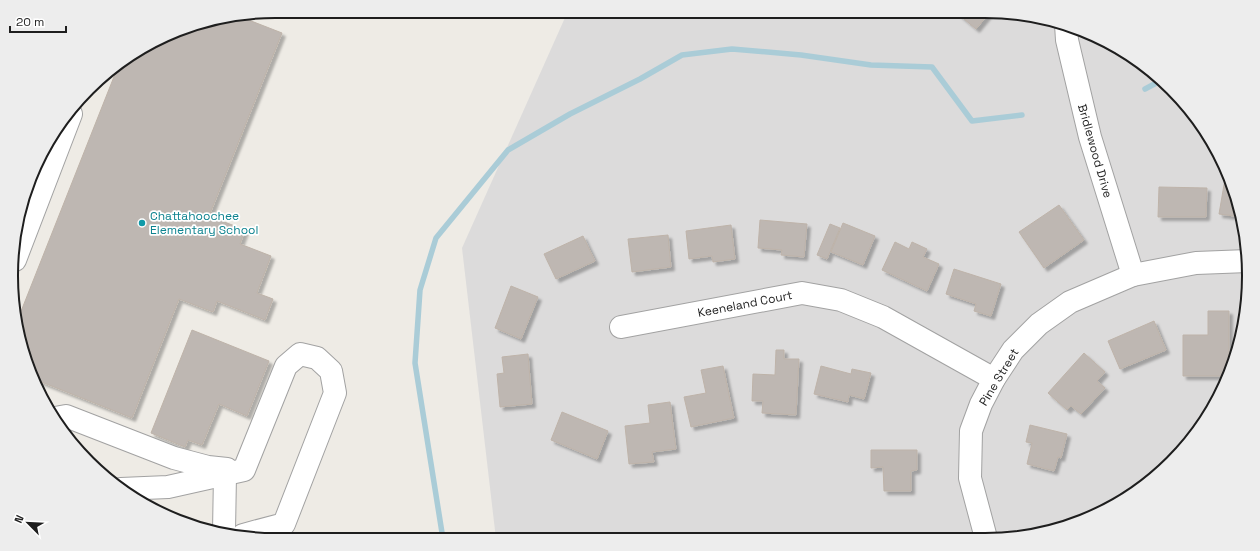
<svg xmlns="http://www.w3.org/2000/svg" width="1260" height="551" font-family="'Space Grotesk',sans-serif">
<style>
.residential{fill:#dcdbdb}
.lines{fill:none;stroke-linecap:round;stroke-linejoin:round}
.stream{stroke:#aaccd7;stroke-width:5.5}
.building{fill:#beb7b2;stroke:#beb3a9;filter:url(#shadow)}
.minor-casing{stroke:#a2a2a2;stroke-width:24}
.minor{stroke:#fff;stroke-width:22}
.culture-dot{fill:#0f9aa8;stroke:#fff;stroke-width:1.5}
.labels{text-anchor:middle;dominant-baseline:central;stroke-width:3.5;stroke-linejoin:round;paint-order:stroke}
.street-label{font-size:12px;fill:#1e1e1e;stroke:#fff}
.culture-label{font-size:12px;fill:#0d838f;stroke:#fff;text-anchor:start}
.rim{fill:none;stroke:#1e1e1e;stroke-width:2}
</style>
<defs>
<filter id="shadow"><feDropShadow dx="3.5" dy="3.5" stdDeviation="1" flood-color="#0004"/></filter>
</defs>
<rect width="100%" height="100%" fill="#eeebe5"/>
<polygon class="residential" points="568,11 985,11 1070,25 1117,47 1159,77 1194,115 1222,159 1240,207 1248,258 1247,310 1235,361 1204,423 1146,485 1086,520 1019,538 496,539 462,248"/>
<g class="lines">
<g class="stream">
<polyline points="1145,89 1162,80"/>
<polyline points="443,539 415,363 420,290 436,238 508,150 570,114 640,79 682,55 732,49 801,55 871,65 932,67 972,121 1022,115"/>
</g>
</g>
<g class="building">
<polygon points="961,11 985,11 990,12 976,29 958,14"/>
<polygon points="247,16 246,19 282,33 209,216 245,230 240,244 271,256 257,293 273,299 265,320 217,301 213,312 179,299 132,418 34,379 25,360 16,324 119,64 143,46 190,25"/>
<polygon points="1225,179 1230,180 1240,207 1242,217 1219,214"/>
<polygon points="1159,187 1207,188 1206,217 1158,217"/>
<polygon points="1059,205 1084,240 1044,268 1019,232"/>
<polygon points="760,220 807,224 804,257 781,255 782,250 758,248"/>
<polygon points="843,223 875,236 863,265 831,252"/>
<polygon points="830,224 840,228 827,259 817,255"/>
<polygon points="731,225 735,259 713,262 712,256 689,259 686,231"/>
<polygon points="668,235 671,267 632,272 628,239"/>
<polygon points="583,236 595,261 556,279 544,254"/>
<polygon points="895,242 909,249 912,242 927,249 923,257 939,264 927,291 882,270"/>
<polygon points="954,269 1001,284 991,316 974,311 976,304 946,294"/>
<polygon points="511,286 538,297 521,339 495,328"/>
<polygon points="1208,311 1229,311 1229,373 1227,376 1183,376 1183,335 1208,335"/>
<polygon points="1154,321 1166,350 1120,369 1108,341"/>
<polygon points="192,330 269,361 247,416 219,404 202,445 188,440 185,447 151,433"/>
<polygon points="776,350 784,350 784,359 799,359 796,415 762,413 763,401 752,401 753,374 775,375"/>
<polygon points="1084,353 1105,372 1097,381 1105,388 1081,414 1071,406 1067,410 1048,393"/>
<polygon points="528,354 532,404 500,407 497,374 504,373 502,357"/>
<polygon points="723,366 734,418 691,427 684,397 706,393 701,370"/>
<polygon points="821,366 851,374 852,369 871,373 864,399 849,395 848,402 814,394"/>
<polygon points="670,402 676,449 652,452 654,462 629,464 625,426 650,423 648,405"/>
<polygon points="562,412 608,431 597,459 551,440"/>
<polygon points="1030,425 1067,434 1061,458 1058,457 1054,471 1027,464 1032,443 1026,442"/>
<polygon points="871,450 917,450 917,470 911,471 911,491 884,491 883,467 871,468"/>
</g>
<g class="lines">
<g class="minor-casing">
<g id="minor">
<polyline points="1066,24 1067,40 1090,137 1133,275"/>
<polyline points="15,260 71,114"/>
<polyline points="621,327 802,293 841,300 883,317 994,379"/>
<polyline points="55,418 66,416 174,458 208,467 227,469"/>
<polyline points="121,489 168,487 244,470 286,366 300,354 317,358 331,371 335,393 284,524 243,535"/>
<polyline points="224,531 225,475"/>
<polyline points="986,538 970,478 971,431 981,404 994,379 1013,350 1039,324 1070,302 1133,275 1196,263 1248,261"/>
</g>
</g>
<use href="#minor" class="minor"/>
</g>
<circle class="culture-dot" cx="142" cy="223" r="4"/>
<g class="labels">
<g class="street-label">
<text transform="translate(1095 151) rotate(74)">Bridlewood Drive</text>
<text transform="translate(745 304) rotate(-11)">Keeneland Court</text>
<text transform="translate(999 377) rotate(-59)">Pine Street</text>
</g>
<g class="culture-label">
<text x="150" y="216">Chattahoochee<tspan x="150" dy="14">Elementary School</tspan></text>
</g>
</g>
<path d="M0 0H1260V551H0ZM275 18H985A257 257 0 0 1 1242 275V276A257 257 0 0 1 985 533H275A257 257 0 0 1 18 276V275A257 257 0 0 1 275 18Z" fill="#ededed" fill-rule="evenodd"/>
<path class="rim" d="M275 18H985A257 257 0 0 1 1242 275V276A257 257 0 0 1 985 533H275A257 257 0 0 1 18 276V275A257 257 0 0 1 275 18Z"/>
<g transform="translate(28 523) rotate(294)" stroke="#ffffff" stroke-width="3" paint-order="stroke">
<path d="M0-3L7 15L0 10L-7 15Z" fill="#1e1e1e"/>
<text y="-6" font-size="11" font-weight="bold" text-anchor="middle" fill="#1e1e1e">N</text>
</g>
<path d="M10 26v6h56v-6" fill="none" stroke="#1e1e1e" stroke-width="2"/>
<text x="16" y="26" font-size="12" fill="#1e1e1e" stroke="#ffffff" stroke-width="3" paint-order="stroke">20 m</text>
</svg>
